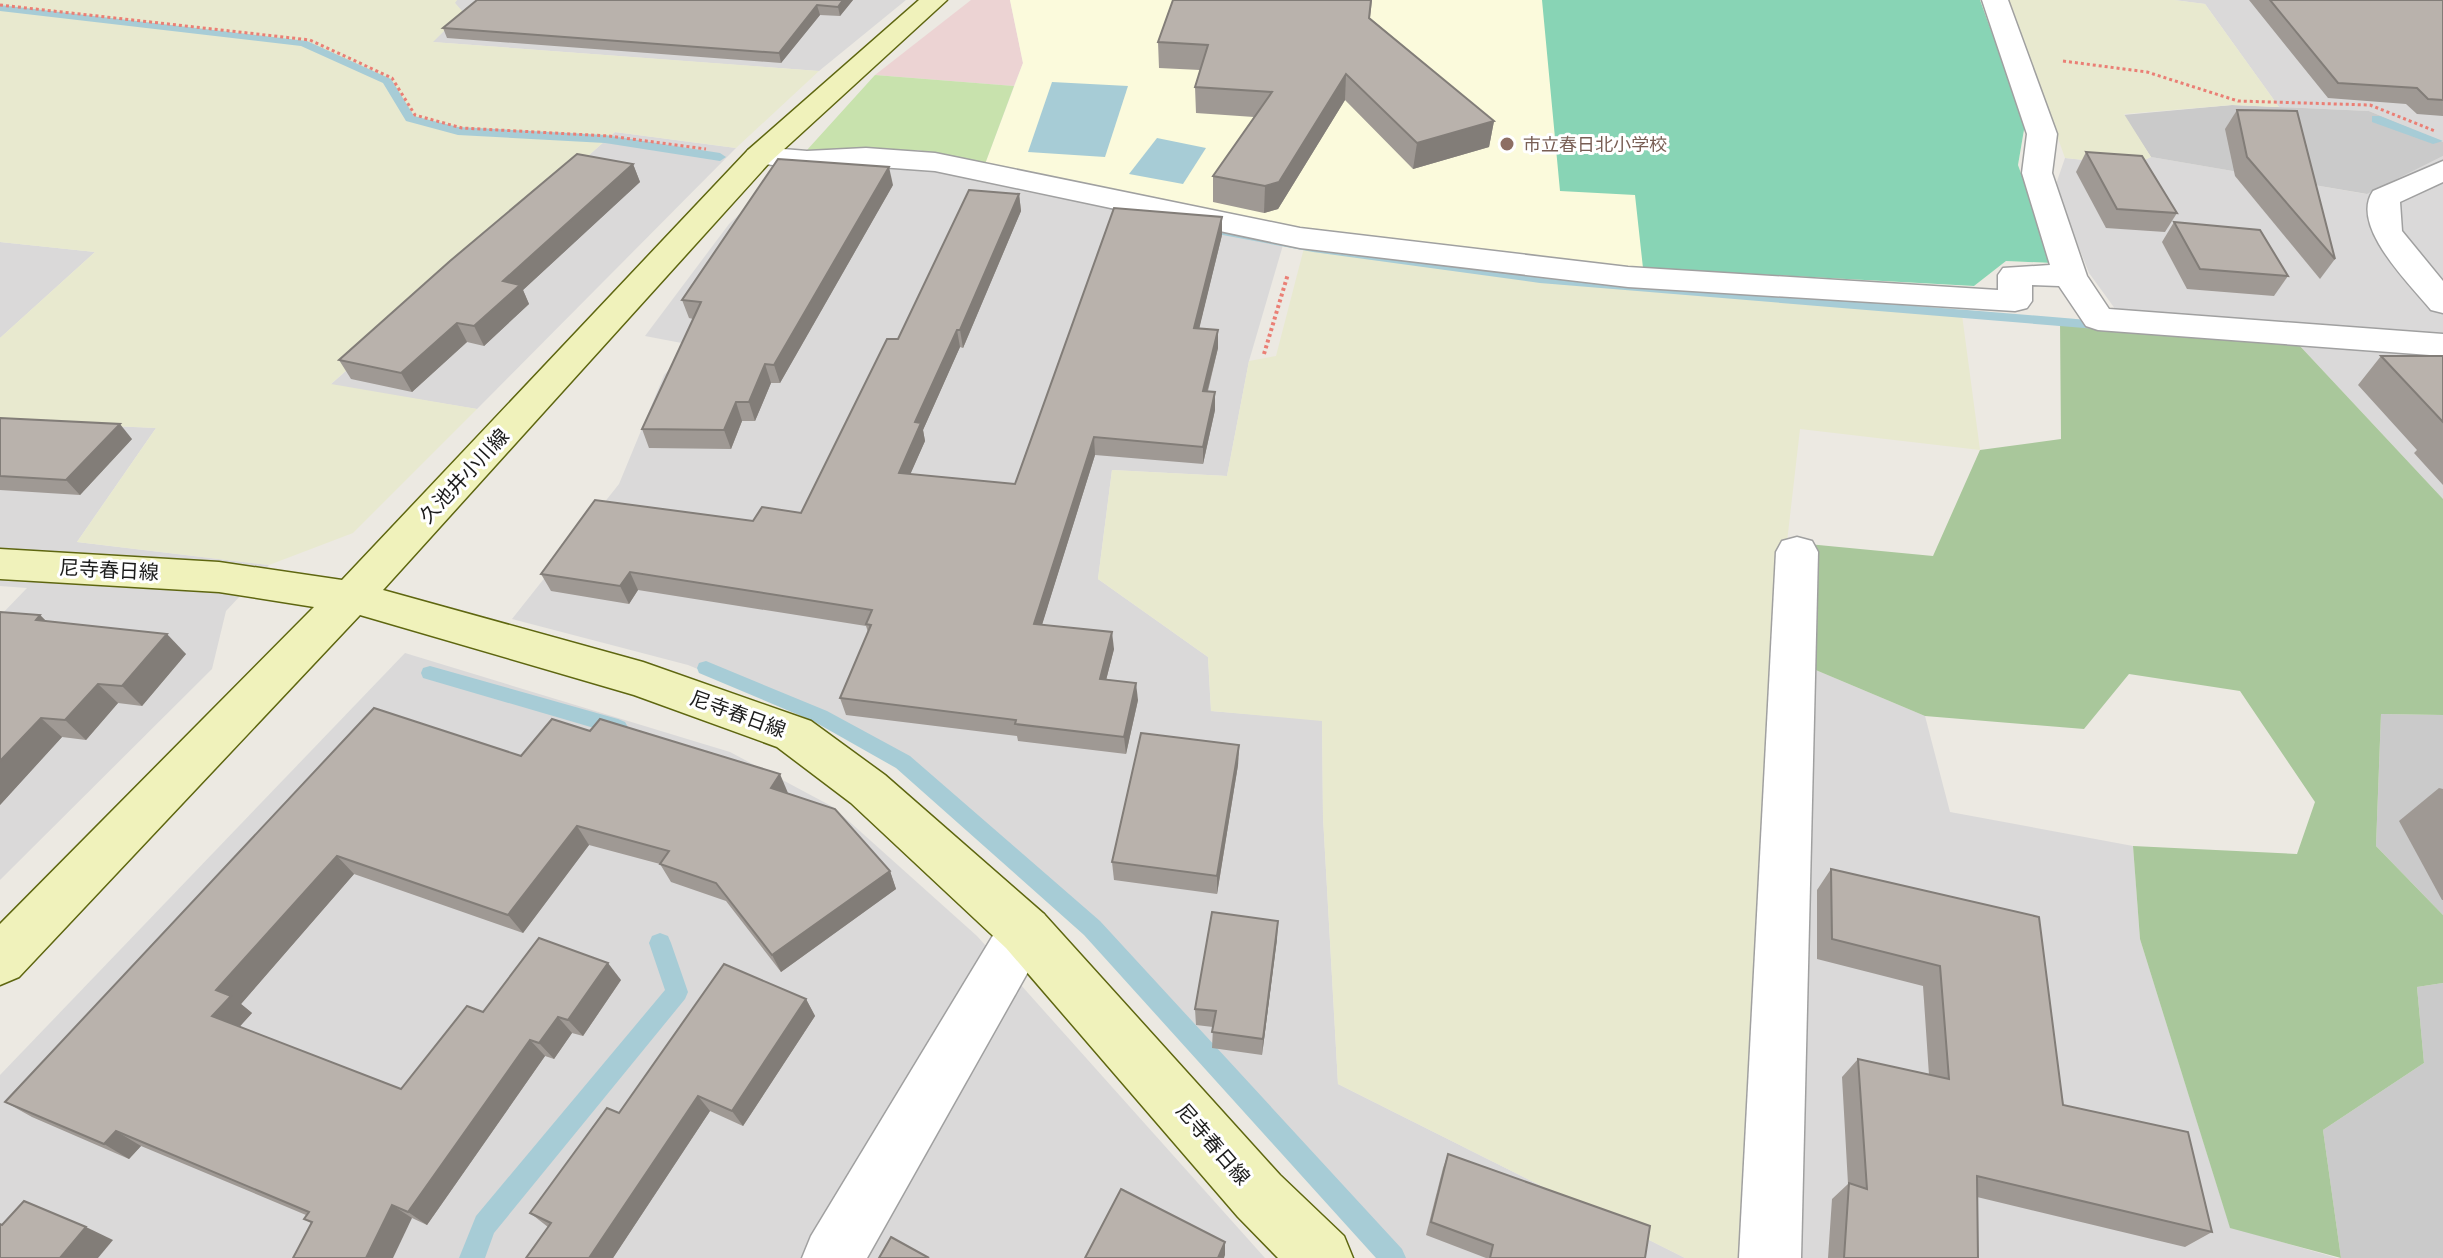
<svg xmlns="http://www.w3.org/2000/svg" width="2443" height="1258" font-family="'Work Sans','Noto Sans JP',sans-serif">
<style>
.residential{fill:#dad9d9}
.commercial{fill:#ecd3d3}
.education{fill:#fbfadc}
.religious{fill:#cacaca}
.farmland{fill:#e8e9cf}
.grass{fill:#c8e2ad}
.forest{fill:#a9c79b}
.pitch{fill:#88d4b5}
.water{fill:#a7ccd6}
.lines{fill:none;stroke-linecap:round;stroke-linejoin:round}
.stream{fill:#a7ccd6;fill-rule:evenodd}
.street-casing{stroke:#a0a0a0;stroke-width:3}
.secondary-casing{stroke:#5e6610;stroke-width:3}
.path-far1{stroke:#ea7f75;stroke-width:3;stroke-dasharray:3 3;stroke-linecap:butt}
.path{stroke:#ea7f75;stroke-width:4;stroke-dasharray:3 3;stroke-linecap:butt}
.street{fill:#fff;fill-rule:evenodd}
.secondary{fill:#f0f2bb;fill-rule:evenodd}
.wall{fill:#9f9994}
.shaded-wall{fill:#827d78}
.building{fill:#b9b2ac;stroke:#827d78;stroke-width:2}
.education-dot{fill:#8d6e63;stroke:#fff;stroke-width:3}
.labels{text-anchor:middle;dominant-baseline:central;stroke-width:6;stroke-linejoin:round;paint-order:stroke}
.far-education-label{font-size:18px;fill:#785e54;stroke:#fff;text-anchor:start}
.street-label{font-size:20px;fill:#1c1c1c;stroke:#fff}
</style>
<rect width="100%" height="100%" fill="#ece9e2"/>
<g class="residential">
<polygon points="457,0 906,0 819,71 432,42 463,13 454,2"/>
<polygon points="2174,0 2443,0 2443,142 2369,111 2279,107 2205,4"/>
<polygon points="615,132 736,148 477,409 330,385"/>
<polygon points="2443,156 2443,499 2299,345 2129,328 2089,273 2055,187 2065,158 2133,165 2151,157 2366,194"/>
<polygon points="789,166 924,168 1283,245 1249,361 1227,476 1112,470 1098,579 1208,657 1211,711 1322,720 1323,817 1338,1084 1685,1258 1381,1258 1082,928 898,763 813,717 688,665 512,619 619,484 664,375 692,345 645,336 729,224"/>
<polygon points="0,242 95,252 0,338"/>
<polygon points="0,421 156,428 77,542 269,565 226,611 212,669 0,880 0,616 27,588 0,586"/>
<polygon points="405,653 730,752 833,807 977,936 1265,1258 0,1258 0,1075"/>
<polygon points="1780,655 1925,716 1950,812 2133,846 2140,939 2230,1227 2337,1258 1749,1258"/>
</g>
<polygon class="commercial" points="971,0 1010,0 1023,63 1014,86 875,75"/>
<polygon class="education" points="1010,0 1980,0 2025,124 2018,165 2053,263 2006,261 1974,286 1643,268 1310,230 985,164 1023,63"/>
<g class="religious">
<polygon points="2232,105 2369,111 2443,142 2443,156 2367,194 2151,157 2123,115"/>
<polygon points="2381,714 2443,715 2443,915 2376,846"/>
<polygon points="2443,983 2443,1258 2341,1258 2323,1130 2424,1063 2417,987"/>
</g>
<g class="farmland">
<polygon points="0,0 457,0 455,3 463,12 433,42 819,71 736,148 615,132 331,384 477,409 353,533 269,565 77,542 156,428 0,421 0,338 95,252 0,242"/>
<polygon points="2009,0 2174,0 2205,4 2279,107 2232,105 2124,114 2151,157 2133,165 2065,158"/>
<polygon points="1304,248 1597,284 1962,315 1980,450 1800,429 1787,542 1749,1258 1685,1258 1338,1084 1323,817 1322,721 1211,711 1208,657 1098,579 1112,470 1227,476 1249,361 1276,356"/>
</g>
<polygon class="grass" points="875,75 1014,86 985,164 918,150 807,150"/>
<polygon class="forest" points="2060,321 2299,345 2443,499 2443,715 2381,714 2376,846 2443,915 2443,983 2417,987 2424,1063 2323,1130 2341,1258 2230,1228 2140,939 2133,846 2297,854 2315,802 2240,691 2129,674 2084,729 1925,716 1780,655 1787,542 1933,556 1980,450 2061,439"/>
<polygon class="pitch" points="1542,0 1980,0 2025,124 2018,165 2053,263 2006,261 1974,286 1643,268 1635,195 1560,191"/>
<g class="water">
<polygon points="1052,82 1128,86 1105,157 1028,152"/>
<polygon points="1157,138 1206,148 1183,184 1129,174"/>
</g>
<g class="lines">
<g class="stream">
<polygon points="0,5 307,41 391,79 414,116 458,127 605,135 720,153 726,157 720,161 605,143 458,135 406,121 383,83 301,46 0,11"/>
<polygon points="2372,116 2380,116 2443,141 2433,144 2372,122"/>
<path d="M1201,223c75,14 151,29 227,38 226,29 454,40 681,61l7,4 -7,4 -569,-47 -227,-31 -117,-22v-6z"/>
<polygon points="706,661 827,711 910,756 1100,921 1402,1249 1406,1258 1376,1258 1084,935 896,768 813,721 699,673 697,668 699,663"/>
<polygon points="430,666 618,719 625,722 628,727 625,732 618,735 423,678 421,673 423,668"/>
<polygon points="660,933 668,936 671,943 688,992 685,999 494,1233 485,1258 459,1258 476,1216 665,990 649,943 652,936"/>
</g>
<g class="street-casing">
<g id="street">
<polygon points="1982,0 2008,0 2057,134 2052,173 2087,276 2109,309 2443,334 2443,356 2098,330 2086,326 2059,286 2032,285 2032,301 2027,308 2015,311 1628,287 1300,248 935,171 866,166 807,169 748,162 744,156 748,150 759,147 807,151 866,148 935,153 1300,228 1628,267 1998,290 1998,275 2003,268 2050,265 2022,173 2027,134"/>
<path d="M2443,161v21l-43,20 2,29 41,50v32l-12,-3c-21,-26 -82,-84 -58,-119z"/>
<polygon points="1797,537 1812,541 1818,552 1801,1258 1739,1258 1776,552 1782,541"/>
<polygon points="1025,907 1044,914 1051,931 867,1258 802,1258 811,1236 1006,914"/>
</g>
</g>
<g class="secondary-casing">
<polygon id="secondary" points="919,0 947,0 770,162 383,590 643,662 811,721 885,775 1044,914 1280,1175 1344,1236 1353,1258 1278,1258 1238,1217 1006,948 851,803 777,747 634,695 360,615 19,977 0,985 0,924 314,607 219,592 0,579 0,549 219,562 342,580 748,150"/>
</g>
<g class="path-far1">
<polyline points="0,5 310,40 392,78 415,115 462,128 609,136 706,149"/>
<polyline points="2063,61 2147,72 2238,101 2370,105 2435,131"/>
</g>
<polyline class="path" points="1264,354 1288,274"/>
<use href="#street" class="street"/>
<use href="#secondary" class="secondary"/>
</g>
<g class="wall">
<polygon points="853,0 840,16 820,15 781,63 447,38 443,28"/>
<polygon points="1173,0 1372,0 1370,18 1494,121 1489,147 1413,169 1345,100 1278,209 1264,213 1213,202 1213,176 1254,117 1196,113 1195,87 1200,70 1159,68 1158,42"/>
<polygon points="2249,0 2443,0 2443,116 2417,114 2406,104 2328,98"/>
<polygon points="2237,110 2335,259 2320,279 2235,176 2225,129"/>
<polygon points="2086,152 2177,213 2165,232 2106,228 2076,172"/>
<polygon points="633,164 640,182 523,290 529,304 484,346 467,342 412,392 351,379 339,360"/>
<polygon points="893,185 780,383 771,383 755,421 742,421 731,449 649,448 642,429 693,319 689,318 682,300"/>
<polygon points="1019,194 1021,211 963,348 960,347 923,430 925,441 910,474 1015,484 1222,235 1199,328 1218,330 1218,348 1208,391 1215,392 1215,410 1203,464 1095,455 1042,624 1114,649 1106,680 1138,700 1126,754 1018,741 1017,736 846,715 840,698 868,632 866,626 638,590 629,604 551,591 541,574 753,521 801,513 898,339"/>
<polygon points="2174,222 2288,276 2274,296 2187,289 2162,242"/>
<polygon points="2381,356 2443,356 2443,485 2414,453 2417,450 2358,385"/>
<polygon points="0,418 132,439 80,495 0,490"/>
<polygon points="40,615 46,621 186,654 142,706 118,703 86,740 62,737 0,805"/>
<polygon points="374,708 521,756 788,793 890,871 896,889 781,972 726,901 671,882 660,864 589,845 523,933 354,874 241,1004 252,1013 239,1027 401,1089 483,1012 621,980 583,1036 572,1033 554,1059 545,1056 427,1225 412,1218 311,1223 304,1219 306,1215 141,1146 129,1159 32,1117 5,1102"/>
<polygon points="1239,745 1238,765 1217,894 1114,880 1112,862"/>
<polygon points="2439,788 2443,789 2443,900 2442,900 2399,821"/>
<polygon points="1831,869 2039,917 2063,1105 2212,1232 2185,1247 1977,1197 1978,1258 1828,1258 1832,1199 1848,1184 1842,1077 1858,1059 1929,1075 1923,986 1817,959 1817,890"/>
<polygon points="1277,939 1262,1055 1212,1048 1213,1027 1196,1025 1195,1009"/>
<polygon points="806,999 815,1016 743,1126 710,1111 613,1258 526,1258 548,1227 530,1213 619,1113"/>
<polygon points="1448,1154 1645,1258 1486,1258 1426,1235 1443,1168"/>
</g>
<g class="shaded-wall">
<polygon points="843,0 853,0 840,16 838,7"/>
<polygon points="817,5 820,15 781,63 779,53"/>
<polygon points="1346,74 1345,100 1278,209 1264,213 1265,186"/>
<polygon points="1494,121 1489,147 1413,169 1417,143"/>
<polygon points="633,164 640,182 523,290 529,304 484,346 474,326 503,281"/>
<polygon points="889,167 893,185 780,383 774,365"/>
<polygon points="1019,194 1021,211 963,348 960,330"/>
<polygon points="1222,217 1222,235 1195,346 1194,328"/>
<polygon points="457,323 467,342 412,392 401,373"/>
<polygon points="957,330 960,347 923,430 925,441 903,491 899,473 915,422"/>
<polygon points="1218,330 1218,348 1203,408 1203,391"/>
<polygon points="765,364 771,383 755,421 749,402"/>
<polygon points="1215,392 1215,410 1203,464 1203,447"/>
<polygon points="736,402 742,421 731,449 724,430"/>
<polygon points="120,424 132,439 80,495 66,480"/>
<polygon points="1094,437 1095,455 1037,641 1034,624"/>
<polygon points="630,572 638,590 629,604 620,586"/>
<polygon points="40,615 60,635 36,620"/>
<polygon points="1112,632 1114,649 1102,696 1100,679"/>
<polygon points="167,634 186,654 142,706 122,686"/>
<polygon points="1136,683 1138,700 1126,754 1124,737"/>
<polygon points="98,684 118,703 86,740 65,720"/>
<polygon points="41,718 62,737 0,805 0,761"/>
<polygon points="1239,745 1238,765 1217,894 1217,876"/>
<polygon points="780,774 788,793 771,788"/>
<polygon points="577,826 589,845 523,933 508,915"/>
<polygon points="337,856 354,874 241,1004 252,1013 234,1033 212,1016 216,990"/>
<polygon points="890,871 896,889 781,972 772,955"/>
<polygon points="1278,921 1277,939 1262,1055 1263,1039"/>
<polygon points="608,963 621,980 583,1036 568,1020"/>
<polygon points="806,999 815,1016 743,1126 732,1111"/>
<polygon points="558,1017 572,1033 554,1059 539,1043"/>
<polygon points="530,1040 545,1056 427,1225 408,1212"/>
<polygon points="698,1096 710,1111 613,1258 589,1258"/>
<polygon points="116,1131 141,1146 129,1159 104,1144"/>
<polygon points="392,1205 412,1218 393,1258 366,1258"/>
<polygon points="86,1227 113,1240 98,1258 60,1258"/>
<polygon points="1225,1242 1225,1255 1224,1258 1218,1258"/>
</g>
<g class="building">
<polygon points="477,0 843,0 838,7 817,5 779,53 443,28"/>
<polygon points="1173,0 1371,0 1369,18 1494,121 1417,143 1346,74 1279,182 1265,186 1213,176 1272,92 1195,87 1208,45 1158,42"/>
<polygon points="2270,0 2443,0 2443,100 2428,99 2417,88 2338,83"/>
<polygon points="2237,110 2297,111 2335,259 2247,157"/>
<polygon points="2086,152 2142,156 2177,213 2117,209"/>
<polygon points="577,154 633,164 503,281 520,285 474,326 457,323 401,373 339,360 450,261"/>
<polygon points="778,159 889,167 774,365 765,364 749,402 736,402 724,430 642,429 701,302 682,300"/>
<polygon points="969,190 1019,194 960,330 957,330 915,422 921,423 899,473 1015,484 1114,208 1222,217 1194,328 1218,330 1203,391 1215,392 1203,447 1094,437 1034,624 1112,632 1100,679 1136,683 1124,737 1015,724 1016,720 840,698 871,625 866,624 872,610 630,572 620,586 541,574 595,500 753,521 762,507 801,513 887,339 898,339"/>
<polygon points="2174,222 2260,230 2288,276 2200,269"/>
<polygon points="2381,356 2443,356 2443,422"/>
<polygon points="0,418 120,424 66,480 0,476"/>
<polygon points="0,612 40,615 36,620 167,634 122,686 98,684 65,720 41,718 0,761"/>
<polygon points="374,708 521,756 552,719 590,731 600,719 780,774 771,788 835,809 890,871 772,955 716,883 660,864 669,851 577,826 508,915 337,856 216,990 231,996 212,1016 401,1089 467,1006 483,1012 539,938 608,963 568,1020 558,1017 539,1043 530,1040 408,1212 392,1205 366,1258 293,1258 312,1222 304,1219 309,1212 116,1131 104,1144 5,1102"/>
<polygon points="1141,733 1239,745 1217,876 1112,862"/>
<polygon points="1831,869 2039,917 2063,1105 2188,1132 2212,1232 1977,1176 1978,1258 1844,1258 1849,1183 1867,1189 1858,1059 1949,1079 1940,966 1832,939"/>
<polygon points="1212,912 1278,921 1263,1039 1212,1032 1216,1011 1195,1009"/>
<polygon points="724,964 806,999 732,1111 698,1096 589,1258 526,1258 551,1223 530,1213 607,1108 619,1113"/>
<polygon points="1448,1154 1650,1226 1645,1258 1490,1258 1493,1245 1431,1222"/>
<polygon points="1121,1189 1225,1242 1218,1258 1085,1258"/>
<polygon points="24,1201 86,1227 60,1258 0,1258 0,1224 2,1225"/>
<polygon points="891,1237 929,1258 879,1258"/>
</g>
<circle class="education-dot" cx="1507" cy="144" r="8"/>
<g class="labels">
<g class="far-education-label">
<text x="1523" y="144">市立春日北小学校</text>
</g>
<g class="street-label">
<text transform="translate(464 476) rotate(-47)">久池井小川線</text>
<text transform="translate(109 570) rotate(3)">尼寺春日線</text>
<text transform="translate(738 714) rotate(20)">尼寺春日線</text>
<text transform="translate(1213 1144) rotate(49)">尼寺春日線</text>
</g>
</g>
</svg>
